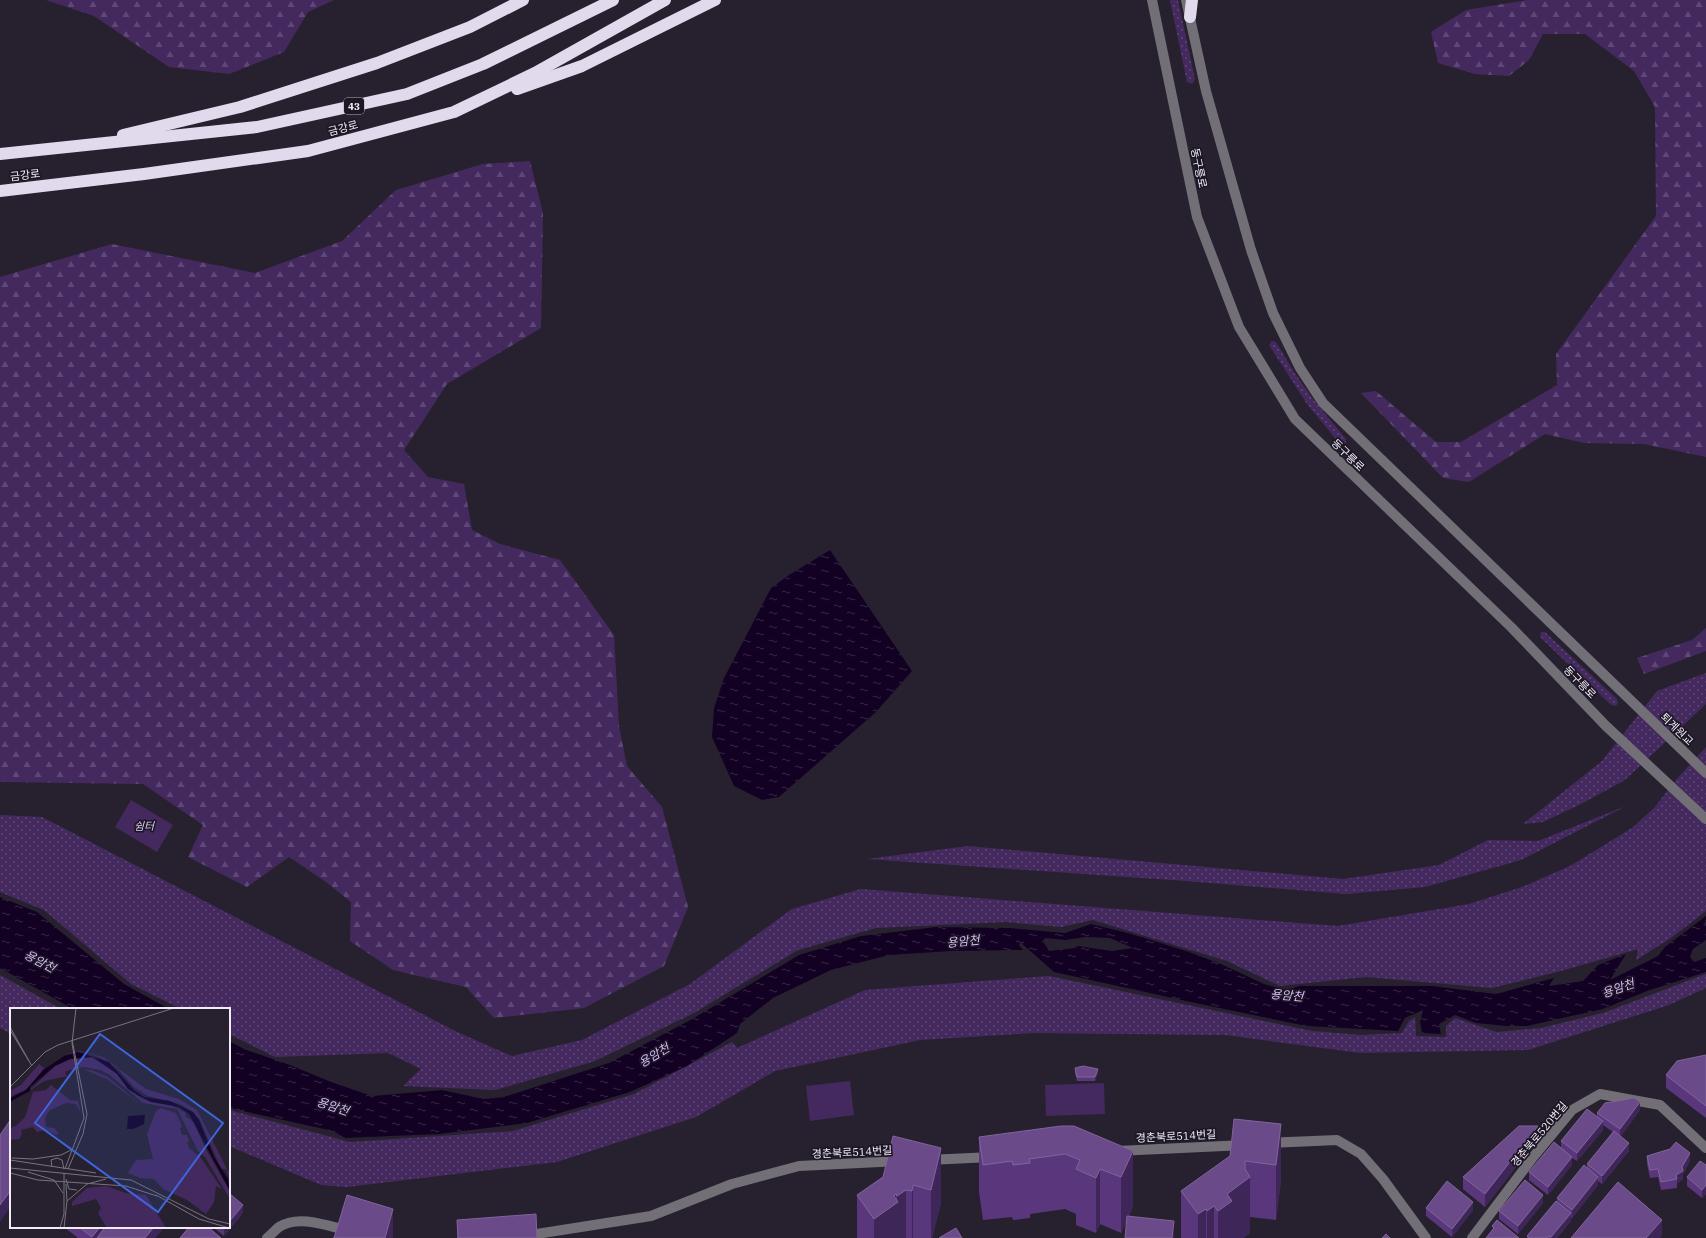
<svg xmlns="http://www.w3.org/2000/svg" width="1706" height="1238" font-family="'IBM Plex Serif','Noto Sans KR',serif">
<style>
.grass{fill:url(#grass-dots)}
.forest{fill:url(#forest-firs)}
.park{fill:#44295f}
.water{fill:url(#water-ripples);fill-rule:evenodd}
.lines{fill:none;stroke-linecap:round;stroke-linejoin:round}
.minor{stroke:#726f76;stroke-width:10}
.highway{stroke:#e1d9ec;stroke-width:12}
.wall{fill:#5a377d}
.shaded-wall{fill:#3f2658}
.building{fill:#6b4a8a;stroke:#80649b}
.labels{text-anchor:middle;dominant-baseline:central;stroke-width:3.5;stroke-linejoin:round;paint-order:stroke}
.shield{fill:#1d1725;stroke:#b1adb8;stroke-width:1}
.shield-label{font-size:10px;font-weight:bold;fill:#f1edf7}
.street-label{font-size:11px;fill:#f1edf7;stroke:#1d1725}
.park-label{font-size:11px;font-style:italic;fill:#dac8f3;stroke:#1d1725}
.water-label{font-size:12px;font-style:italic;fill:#d6b9fa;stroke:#1d1725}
.inset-road{fill:none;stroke:#78737f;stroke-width:1}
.view{fill:#3d66dd;fill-opacity:0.15;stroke:#3d66dd;stroke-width:2}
.inset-edge{fill:none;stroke:#f1edf7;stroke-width:2}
</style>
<defs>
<pattern id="grass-dots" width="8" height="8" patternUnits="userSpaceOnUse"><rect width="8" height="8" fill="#44295f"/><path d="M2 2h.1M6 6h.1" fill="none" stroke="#5f4877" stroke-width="1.8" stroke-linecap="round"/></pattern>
<pattern id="forest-firs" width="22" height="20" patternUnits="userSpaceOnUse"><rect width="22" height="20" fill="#44295f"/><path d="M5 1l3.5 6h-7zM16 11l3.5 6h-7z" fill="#5f4877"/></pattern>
<pattern id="water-ripples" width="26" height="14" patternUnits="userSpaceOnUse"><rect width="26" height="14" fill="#130124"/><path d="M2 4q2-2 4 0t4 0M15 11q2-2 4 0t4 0" fill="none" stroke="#362645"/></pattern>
</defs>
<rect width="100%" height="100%" fill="#27212f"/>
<g class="grass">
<polygon points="1170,0 1178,0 1195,79 1192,84 1187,82"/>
<polygon points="1272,341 1276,342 1294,372 1313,399 1346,439 1346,442 1344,444 1339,443 1307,404 1269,345"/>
<polygon points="1541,632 1545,632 1617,699 1618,703 1616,706 1611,705 1540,637"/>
<polygon points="1706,673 1706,704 1625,780 1581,804 1543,822 1523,824 1602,761 1657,691"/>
<polygon points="1706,747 1706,911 1671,938 1636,960 1638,949 1557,972 1492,988 1366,977 1280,986 1227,961 1093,920 1061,927 1006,922 876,928 798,950 694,1013 595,1061 495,1090 403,1086 421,1069 388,1053 275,1057 229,1034 229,1009 181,1009 131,984 44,910 0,892 0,815 42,817 457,1032 512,1056 582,1040 690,984 792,909 861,889 1338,926 1469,904 1522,887 1570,866 1632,828 1654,808 1675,781"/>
<polygon points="1626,806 1521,860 1425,887 1346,894 1186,881 867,859 968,846 1343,879 1439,865 1488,840 1538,841"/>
<polygon points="1706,974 1706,988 1669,1005 1528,1050 1360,1053 1226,1035 1033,1033 920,1040 775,1071 696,1117 557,1162 347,1187 321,1185 229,1146 229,1110 350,1142 513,1131 634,1094 732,1042 737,1048 865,990 1049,976 1312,1031 1361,1035 1402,1033 1409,1021 1415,1017 1416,1036 1446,1037 1446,1026 1455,1018 1497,1032 1541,1028 1603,1013"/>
<polygon points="0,975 61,1009 11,1009 11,1034 0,1028"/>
</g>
<g class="forest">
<polygon points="46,0 334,0 308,12 284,52 229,74 169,67 94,16"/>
<polygon points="1527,0 1706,0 1706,457 1644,444 1584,443 1545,434 1469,482 1443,478 1361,393 1376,391 1436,442 1461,442 1557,385 1556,354 1656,216 1655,107 1634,71 1585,34 1543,34 1529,60 1509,76 1475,74 1438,63 1431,32 1466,10"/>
<polygon points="530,161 543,213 541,328 447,384 404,450 428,477 464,484 472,530 500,544 560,560 614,635 619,726 627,766 662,807 688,907 664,966 584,1008 494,1018 466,987 393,970 350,941 351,902 326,882 289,857 247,887 188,857 203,825 143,784 0,782 0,277 112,244 255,273 342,241 396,190 483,164"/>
<polygon points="1706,628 1706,651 1644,674 1637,658 1692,640"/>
</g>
<g class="park">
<polygon points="131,800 173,825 157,852 115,827"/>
<polygon points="850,1081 854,1115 810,1121 806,1086"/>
<polygon points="1104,1083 1105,1114 1046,1116 1045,1085"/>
</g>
<g class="water">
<polygon points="830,550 912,671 876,712 779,797 762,800 734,786 712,737 714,708 724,678 771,588 789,575"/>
<polygon points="0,897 37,912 124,984 169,1009 73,1009 0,968"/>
<path d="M1706,916v5l-3,4 3,1v14l-13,9 -3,8 4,5 12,-4v14l-59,19 -44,18 -76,17h-21l-30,-3 -21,-8 -16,9 2,10 -19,-1 -2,-11 3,-12 -18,8 -7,13 -92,-5 -120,-25 -132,-29 -34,-30 -1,3 4,5 -71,1 -63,4 -58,15 -58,28 -33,26 -3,9 -50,33 -57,26 -103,31 -88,11 -94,4 -12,-7 -99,-22 -5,-3v-65l15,8 46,16 41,17 41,14 70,-6 42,9 20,-2 105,-34 85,-45 105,-63 62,-19 75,-9 74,1 55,5 26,-9 41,10 57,18 32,12 43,20 22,6 14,-4h132l64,8 58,-16 -5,8 34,-5 15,-16 28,-11 -16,26 48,-24 7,-9zM1086,937l24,1 23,10 -21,3 -34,-5 -3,2 -26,3 -6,-10 2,-3 20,2z"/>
</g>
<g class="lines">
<g class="minor">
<polyline points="1152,0 1197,217 1239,327 1295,419 1511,627 1606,726 1706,819"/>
<polyline points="1186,0 1206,91 1251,250 1273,313 1300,368 1323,403 1706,773"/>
<polyline points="1267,1143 1337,1140 1361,1154 1383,1179 1426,1238"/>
<polyline points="1117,1151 1245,1145"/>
<polyline points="928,1160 992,1157"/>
<polyline points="524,1236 651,1216 732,1184 799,1166 900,1161"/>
<path d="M267,1238c4,-3 8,-8 12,-11 20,-13 49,-1 70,4"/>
<polyline points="1472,1238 1534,1156 1572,1110 1600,1094 1660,1105 1706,1148"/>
</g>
<g class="highway">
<polyline points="1190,17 1192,0"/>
<polyline points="517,89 582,66 715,0"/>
<polyline points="123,135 240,107 377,63 470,27 523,0"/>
<polyline points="0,154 257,127 407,94 483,64 613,0"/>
<polyline points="0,191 144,174 308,151 454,112 535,73 665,0"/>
</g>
</g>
<g class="wall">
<polygon points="1706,1055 1706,1118 1666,1088 1666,1075"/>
<polygon points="1075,1068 1098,1073 1095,1081 1077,1081 1075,1073"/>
<polygon points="1640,1110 1621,1136 1629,1151 1602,1184 1598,1181 1598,1185 1572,1218 1571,1218 1571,1221 1557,1238 1527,1238 1527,1236 1557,1201 1557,1198 1587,1168 1587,1164 1613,1132 1603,1125 1603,1130 1577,1161 1572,1158 1572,1165 1548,1195 1529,1180 1529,1172 1561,1148 1561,1141 1597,1117 1597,1113"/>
<polygon points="1281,1124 1281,1180 1276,1220 1250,1217 1250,1233 1243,1238 1181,1238 1181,1191"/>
<polygon points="979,1137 1133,1151 1133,1206 1129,1216 1174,1238 1127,1220 1121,1233 1100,1224 1096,1233 1076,1225 1076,1214 1065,1209 1030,1214 1030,1218 1013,1220 1012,1217 983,1220 979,1192"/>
<polygon points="1538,1138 1485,1207 1463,1189 1463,1177"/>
<polygon points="941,1148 941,1203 932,1238 857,1238 857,1195"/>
<polygon points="1647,1156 1690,1161 1683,1174 1683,1179 1677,1183 1677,1188 1661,1190 1658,1177 1650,1178 1647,1164"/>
<polygon points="1706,1165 1706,1194 1702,1198 1687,1186 1687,1177"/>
<polygon points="1543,1203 1518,1234 1499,1219 1499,1211"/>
<polygon points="1426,1208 1473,1210 1452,1237 1426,1216"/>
<polygon points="243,1213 224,1236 213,1227 229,1227"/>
<polygon points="457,1220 537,1238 457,1238"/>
<polygon points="64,1227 164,1227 155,1238 78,1238"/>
</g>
<g class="shaded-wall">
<polygon points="1098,1069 1098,1073 1095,1081 1095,1077"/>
<polygon points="1640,1102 1640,1110 1620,1138 1620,1129"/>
<polygon points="1603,1121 1603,1130 1577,1161 1577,1153"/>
<polygon points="1281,1124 1281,1180 1276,1220 1276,1165"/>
<polygon points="1538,1126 1538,1138 1485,1207 1485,1194"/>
<polygon points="1629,1143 1629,1151 1602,1184 1602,1176"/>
<polygon points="941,1148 941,1203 932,1238 931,1238 931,1190"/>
<polygon points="1133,1151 1133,1206 1121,1233 1121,1177"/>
<polygon points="1690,1153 1690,1161 1683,1174 1683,1179 1677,1183 1676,1175 1682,1167"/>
<polygon points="1572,1157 1572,1165 1548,1195 1548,1187"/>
<polygon points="1245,1161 1245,1181 1250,1177 1250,1233 1243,1238 1218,1238 1218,1211 1227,1194 1245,1169"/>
<polygon points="1100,1169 1100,1224 1096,1233 1096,1178"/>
<polygon points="1598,1177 1598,1185 1572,1218 1572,1210"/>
<polygon points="913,1185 913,1238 912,1238 912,1191"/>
<polygon points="1706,1185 1706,1194 1702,1198 1702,1190"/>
<polygon points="11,1190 11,1206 0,1222 0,1205"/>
<polygon points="906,1190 906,1238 874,1238 874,1219 894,1196 896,1194 896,1203 897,1202 897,1196"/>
<polygon points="1543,1195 1543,1203 1518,1234 1518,1226"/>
<polygon points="1473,1202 1473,1210 1452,1237 1452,1229"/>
<polygon points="243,1205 243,1213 224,1236 224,1228 225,1227 229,1227 229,1222"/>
<polygon points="1214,1206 1214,1238 1207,1238 1207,1211"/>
<polygon points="393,1209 393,1238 385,1238"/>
<polygon points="1206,1209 1206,1238 1198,1238 1198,1214"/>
<polygon points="1571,1213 1571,1221 1557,1238 1551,1238 1551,1237"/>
<polygon points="1662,1220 1662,1236 1660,1238 1646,1238"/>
<polygon points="1174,1221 1174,1238 1172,1238"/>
<polygon points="100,1227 110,1227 101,1238 92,1238 92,1237"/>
<polygon points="154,1227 164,1227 155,1238 145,1238"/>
</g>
<g class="building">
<polygon points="1706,1055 1706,1106 1666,1075 1677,1061"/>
<polygon points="1083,1066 1098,1069 1095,1077 1077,1077 1075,1068"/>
<polygon points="1634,1098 1640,1102 1620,1129 1597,1113 1605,1103"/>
<polygon points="1587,1109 1603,1121 1577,1153 1561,1141"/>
<polygon points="11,1119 11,1190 0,1205 0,1135"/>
<polygon points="1234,1119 1281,1124 1276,1165 1245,1161 1245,1169 1250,1177 1227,1194 1232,1201 1218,1211 1214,1206 1207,1211 1206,1209 1198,1214 1181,1191 1230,1156"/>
<polygon points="1061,1126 1074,1126 1133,1151 1121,1177 1100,1169 1096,1178 1076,1169 1080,1160 1065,1154 1029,1159 1030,1163 1013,1165 1012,1161 983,1165 979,1137"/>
<polygon points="1519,1126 1538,1126 1485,1194 1463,1177"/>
<polygon points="1614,1131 1629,1143 1602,1176 1587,1164"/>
<polygon points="893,1136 941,1148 931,1190 913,1185 912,1191 906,1190 897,1196 896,1194 894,1196 898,1202 874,1219 857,1195 883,1177"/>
<polygon points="1554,1142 1572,1157 1548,1187 1529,1172"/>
<polygon points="1676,1142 1690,1153 1682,1167 1683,1171 1676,1175 1677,1179 1661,1182 1658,1169 1650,1170 1647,1156 1670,1149"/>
<polygon points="1700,1161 1706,1165 1706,1185 1702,1190 1687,1177"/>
<polygon points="1584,1165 1598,1177 1572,1210 1557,1198"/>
<polygon points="1525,1180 1543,1195 1518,1226 1499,1211"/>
<polygon points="1447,1181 1473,1202 1452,1229 1426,1208"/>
<polygon points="1618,1182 1662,1220 1646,1238 1571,1238"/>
<polygon points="229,1193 243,1205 229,1222"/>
<polygon points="347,1195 393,1209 385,1238 333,1238 334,1238"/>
<polygon points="1556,1201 1571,1213 1551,1237 1549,1236 1547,1238 1529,1238 1527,1236"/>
<polygon points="536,1214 537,1238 458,1238 457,1220"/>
<polygon points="1127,1216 1174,1221 1172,1238 1125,1238"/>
<polygon points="1497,1220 1519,1238 1486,1238 1494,1228 1492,1226"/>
<polygon points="79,1227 100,1227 92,1237"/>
<polygon points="105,1227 154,1227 145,1238 97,1238"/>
<polygon points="189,1227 208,1227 221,1238 180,1238"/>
<polygon points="956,1228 962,1238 939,1238"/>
<polygon points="1386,1234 1390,1238 1382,1238"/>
</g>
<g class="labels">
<rect class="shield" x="344" y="98" width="20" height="16" rx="3"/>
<g class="shield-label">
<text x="354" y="106">43</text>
</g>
<g class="street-label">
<text transform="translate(343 128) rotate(-15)">금강로</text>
<text transform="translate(1199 168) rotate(78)">동구릉로</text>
<text transform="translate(25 175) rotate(-7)">금강로</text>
<text transform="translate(1348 455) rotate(44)">동구릉로</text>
<text transform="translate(1580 682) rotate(46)">동구릉로</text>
<text transform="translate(1677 729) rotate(44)">퇴계원교</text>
<text transform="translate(1539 1134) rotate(-50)">경춘북로520번길</text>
<text transform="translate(1176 1136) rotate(-3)">경춘북로514번길</text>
<text transform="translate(852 1152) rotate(-3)">경춘북로514번길</text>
</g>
<g class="park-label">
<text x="144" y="826">쉼터</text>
</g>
<g class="water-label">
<text transform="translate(963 941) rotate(-6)">용암천</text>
<text transform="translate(40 961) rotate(28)">용암천</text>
<text transform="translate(1618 988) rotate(-19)">용암천</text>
<text transform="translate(1287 995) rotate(5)">용암천</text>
<text transform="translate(654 1055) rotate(-31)">용암천</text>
<text transform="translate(333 1106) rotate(18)">용암천</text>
</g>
</g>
<g transform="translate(10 1008)">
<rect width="220" height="220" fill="#27212f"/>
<path d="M70,43l23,6 43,32 33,10 18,11 33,65v5l-4,-11h-5l-21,-49 -7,-8 -13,-8 -32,-8 -14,-9 -16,-18 -17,-11 -17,-6 -17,2zM81,49l27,17 10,15 16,10 27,6 15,8 -1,3 9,6 9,22 26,46 1,9 -25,-42 -7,-6 -21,-42 -34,-6 -33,-28 -10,-5 -16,-3 -18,4 -1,3 3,2 -24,5 -19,13 -15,8 20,-12 25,-24 16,-7zM29,56l6,5v1l-20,20 -15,7v-6l11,-6zM73,61l11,2 14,6 33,28 -34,-26z" fill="#44295f"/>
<path d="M41,77l19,15 8,1 3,12 -5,-9 -10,-1 -16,7 -5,8 1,9 8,1 4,4 -1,3 -12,-5 -8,2 -4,-5 -12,3 1,4 -3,5 -9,1v-12l6,-2 9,-9 8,-25 13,-2zM151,100l15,5 6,13 -2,3 2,6h5l2,6 -2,1 2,6 12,10 21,31 -6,-3 -2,16 -8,12 -19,-14 -24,-11 -9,-10 -14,-1 -12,-5 8,-13 17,-1 -6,-25 9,-23zM96,178l20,7 20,2 20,33h-59l-9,-15 3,-5 -5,-9 -24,7v-4l15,-14z" fill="#44295f"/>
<path d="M68,44l31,10 25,28 10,7 26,4 23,11 6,8 15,37 14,22 2,12 -41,-77 -10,-7 -28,-5 -12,-6 -11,-7 -11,-15 -24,-17 -23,2 -15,7 -25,21v4l-20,11v-4l16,-8 17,-20 21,-14zM135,107l-1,9 -11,5h-6l1,-13z" fill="#130124"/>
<path class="inset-road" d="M0,19l19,34M0,22l22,36M0,79l35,-35 13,-7 116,-37M2,150l21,1 28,-4 12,-6M0,152l86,13M42,159l-1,-7 6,-2 5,2 2,9M0,160l121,12 78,39 21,5M55,161l19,-51 -12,-75 4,-35M58,161l15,-35 4,-20 -15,-74M18,164l26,8 9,13M0,165l28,7 88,6 31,10M56,171l3,10 8,1M56,176l1,17M146,187l43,24 30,9M57,193l20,-17 19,-5M50,220l4,-14v-41M54,220l3,-27"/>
<path class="view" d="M90,26l123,89 -65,89 -123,-89z"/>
<rect width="220" height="220" class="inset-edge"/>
</g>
</svg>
